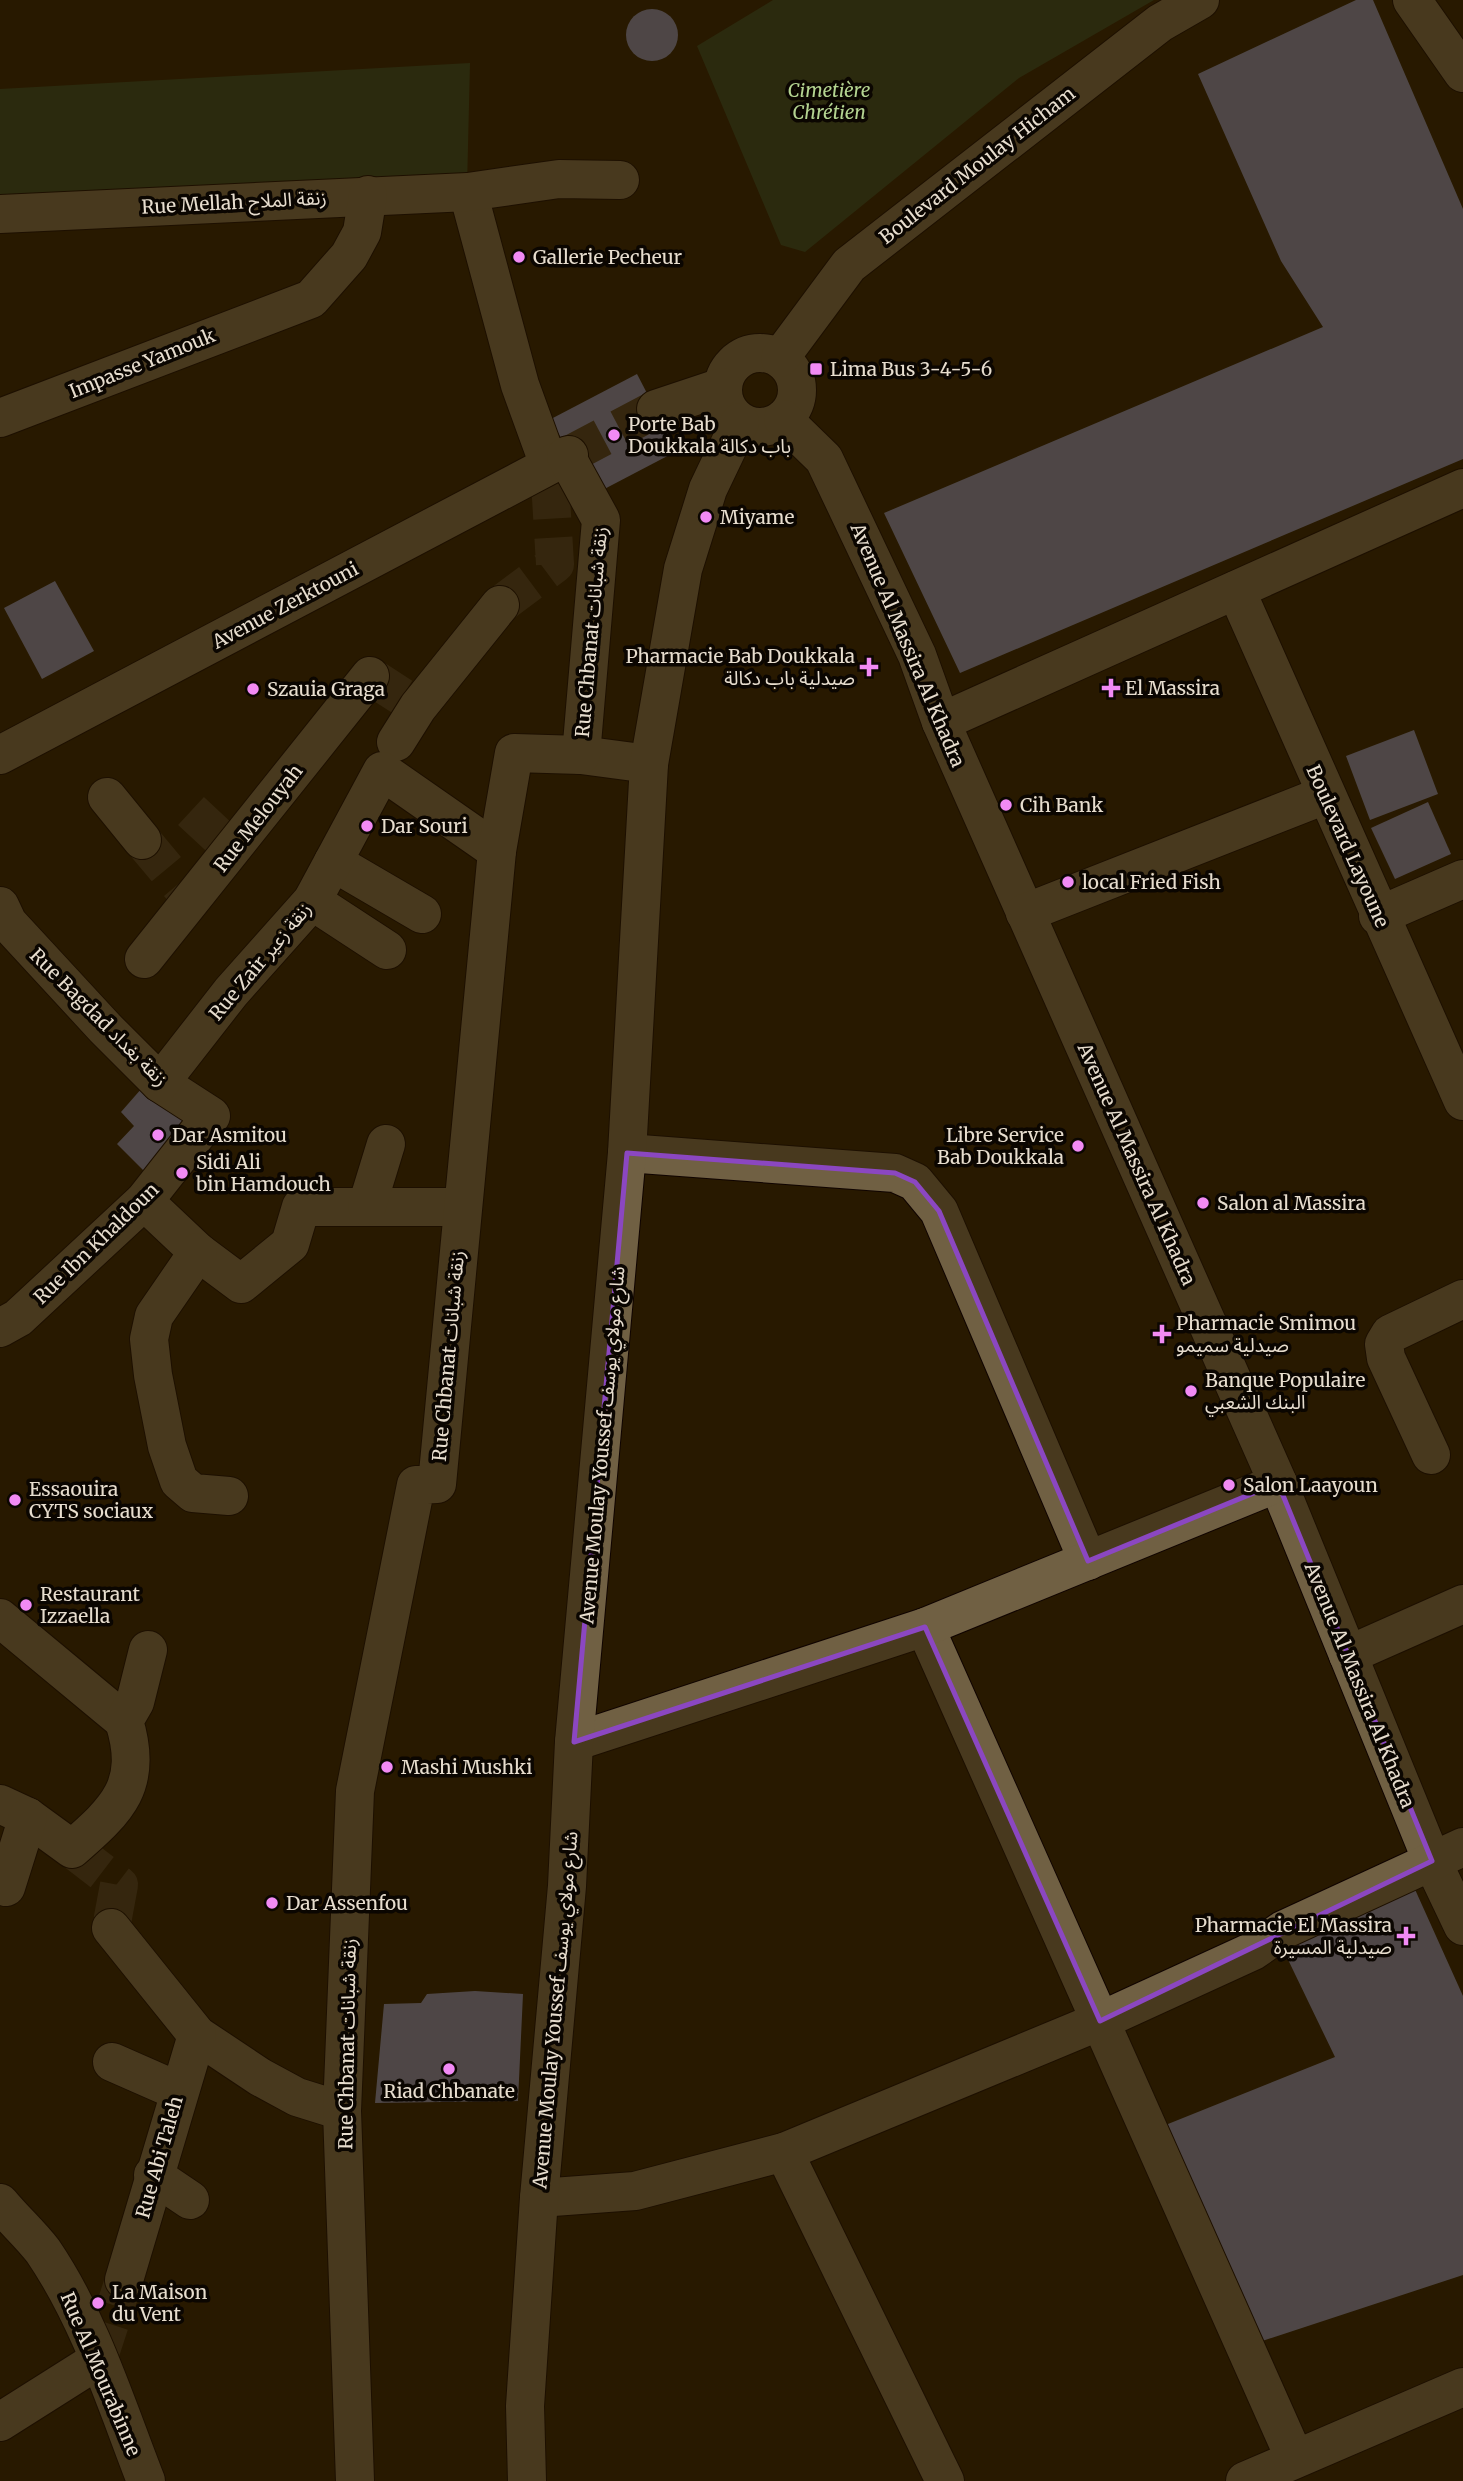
<svg xmlns="http://www.w3.org/2000/svg" width="1463" height="2481" font-family="Merriweather,'Noto Sans Arabic',serif">
<style>
.green{fill:#303f1f}
.building{fill:#7c7d9c}
.lines{fill:none;stroke-linecap:round;stroke-linejoin:round}
.minor-tunnel{stroke:#45361f;stroke-width:38;stroke-dasharray:38 19;stroke-linecap:butt}
.minor-casing{stroke:#100400;stroke-width:40}
.minor{stroke:#706043;stroke-width:38}
.marked{fill:none;stroke:#8b47c1;stroke-width:5;stroke-linejoin:round}
.poi-dot{fill:#f18af4;stroke:#0b0601;stroke-width:2.5}
.labels{text-anchor:middle;dominant-baseline:central;stroke-width:7;stroke-linejoin:round;paint-order:stroke}
.park-label{font-size:19px;font-style:italic;fill:#b4d491;stroke:#0b0601}
.street-label{font-size:19px;fill:#e7ddce;stroke:#0b0601}
.poi-label{font-size:19px;fill:#e7ddce;stroke:#0b0601;text-anchor:start}
</style>
<rect width="100%" height="100%" fill="#281900"/>
<g class="green">
<polygon points="773,0 1154,0 1019,78 805,252 781,245 697,46"/>
<polygon points="470,63 467,187 0,207 0,89"/>
</g>
<g class="building">
<polygon points="1356,0 1373,0 1463,209 1463,459 960,673 884,513 1323,327 1281,261 1198,74"/>
<circle cx="652" cy="35" r="26"/>
<polygon points="637,374 677,451 591,496 551,419"/>
<polygon points="55,581 94,651 42,679 4,608"/>
<polygon points="1414,730 1438,794 1370,820 1346,756"/>
<polygon points="1428,802 1451,854 1395,879 1371,828"/>
<polygon points="149,1080 204,1119 155,1182 117,1144 134,1126 121,1112"/>
<polygon points="1413,1885 1463,1996 1463,2275 1253,2344 1158,2128 1335,2057 1280,1943"/>
<polygon points="475,1991 523,1994 518,2101 375,2103 384,2004 421,2003 427,1994"/>
</g>
<g class="lines">
<g class="minor-tunnel">
<polyline points="569,455 656,409"/>
<polyline points="500,605 555,564 549,465"/>
<polyline points="370,676 418,707"/>
<polyline points="191,811 233,850"/>
<polyline points="142,840 193,901"/>
<polyline points="72,1849 119,1885 111,1928"/>
<polyline points="98,2360 124,2280"/>
</g>
<g class="minor-casing">
<g id="minor">
<polyline points="1412,0 1463,73"/>
<polyline points="468,192 520,385 549,465"/>
<polyline points="0,214 468,192 559,179 620,180"/>
<circle cx="760" cy="390" r="37"/>
<polyline points="780,358 849,265 1160,23 1200,0"/>
<polyline points="656,409 722,387"/>
<polyline points="0,418 311,299 349,256 362,232 368,195"/>
<polyline points="783,419 824,459 917,655 941,722 1278,1483 1432,1861 1463,1926"/>
<polyline points="1236,590 1463,1101"/>
<polyline points="941,722 1463,488"/>
<polyline points="396,742 418,707 500,605"/>
<polyline points="0,755 569,455"/>
<polyline points="581,755 649,764"/>
<polyline points="107,797 142,840"/>
<polyline points="333,862 422,914"/>
<polyline points="312,901 387,950"/>
<polyline points="0,906 8,923 105,1028 160,1083 211,1116 144,1201 18,1318 0,1328"/>
<polyline points="1025,913 1325,795"/>
<polyline points="1378,916 1463,879"/>
<polyline points="144,959 370,676"/>
<polyline points="160,1083 231,992 312,901 382,771 497,851"/>
<polyline points="627,1153 895,1173 915,1182 939,1211 1088,1561"/>
<polyline points="144,1201 198,1252 241,1284 290,1244 301,1207 462,1207"/>
<polyline points="367,1206 386,1144"/>
<polyline points="198,1252 154,1316 149,1339 153,1375 167,1446 179,1481 193,1493 229,1496"/>
<polyline points="1431,1455 1386,1358 1384,1344 1390,1334 1463,1299"/>
<polyline points="0,1618 124,1721"/>
<polyline points="925,1627 1295,2459"/>
<polyline points="1348,1655 1463,1604"/>
<polyline points="574,1742 925,1627 1278,1483"/>
<path d="M0,1804l28,13 44,32c46,-40 72,-64 52,-128l11,-19 13,-52"/>
<polyline points="6,1887 28,1817"/>
<polyline points="111,1928 197,2035 260,2077 297,2097 342,2111"/>
<polyline points="112,2062 178,2091"/>
<polyline points="784,2152 945,2481"/>
<polyline points="153,2175 190,2200"/>
<polyline points="539,2198 635,2191 784,2152 1100,2021 1253,1951 1283,1930 1463,1847"/>
<path d="M0,2203c14,17 30,31 43,48 47,69 73,153 103,230"/>
<polyline points="124,2280 197,2035"/>
<polyline points="0,2422 98,2360"/>
<polyline points="355,2481 342,2111 355,1791 416,1485 437,1484 497,851 514,753 581,755 601,520 566,456"/>
<polyline points="527,2481 525,2406 539,2198 567,1886 574,1742 627,1153 649,764 683,569 708,489 740,422"/>
<polyline points="1245,2481 1463,2387"/>
</g>
</g>
<use href="#minor" class="minor"/>
</g>
<path d="M0 0H1463V2481H0ZM627,1153l268,20 20,9 24,29 149,350 190,-78 154,378 -332,160 -175,-394 -351,115z" fill="#281900" fill-opacity=".55" fill-rule="evenodd"/>
<path class="marked" d="M627,1153l268,20 20,9 24,29 149,350 190,-78 154,378 -332,160 -175,-394 -351,115z"/>
<g class="poi-dot">
<circle cx="519" cy="257" r="7"/>
<rect x="809" y="362" width="14" height="14" rx="3.5"/>
<circle cx="614" cy="435" r="7"/>
<circle cx="706" cy="517" r="7"/>
<path d="M865.5 656.5h7v7h7v7h-7v7h-7v-7h-7v-7h7z"/>
<path d="M1107.5 677.5h7v7h7v7h-7v7h-7v-7h-7v-7h7z"/>
<circle cx="253" cy="689" r="7"/>
<circle cx="1006" cy="805" r="7"/>
<circle cx="367" cy="826" r="7"/>
<circle cx="1068" cy="882" r="7"/>
<circle cx="158" cy="1135" r="7"/>
<circle cx="1078" cy="1146" r="7"/>
<circle cx="182" cy="1173" r="7"/>
<circle cx="1203" cy="1203" r="7"/>
<path d="M1158.5 1323.5h7v7h7v7h-7v7h-7v-7h-7v-7h7z"/>
<circle cx="1191" cy="1391" r="7"/>
<circle cx="1229" cy="1485" r="7"/>
<circle cx="15" cy="1500" r="7"/>
<circle cx="26" cy="1605" r="7"/>
<circle cx="387" cy="1767" r="7"/>
<circle cx="272" cy="1903" r="7"/>
<path d="M1402.5 1925.5h7v7h7v7h-7v7h-7v-7h-7v-7h7z"/>
<circle cx="449" cy="2069" r="7"/>
<circle cx="98" cy="2303" r="7"/>
</g>
<g class="labels">
<g class="park-label">
<text x="829" y="90">Cimetière<tspan x="829" dy="22">Chrétien</tspan></text>
</g>
<g class="street-label">
<text transform="translate(977 165) rotate(-38)">Boulevard Moulay Hicham</text>
<text transform="translate(234 202) rotate(-3)">Rue Mellah زنقة الملاح</text>
<text transform="translate(142 363) rotate(-22)">Impasse Yamouk</text>
<text transform="translate(285 605) rotate(-28)">Avenue Zerktouni</text>
<text transform="translate(591 632) rotate(-85)">Rue Chbanat زنقة شبانات</text>
<text transform="translate(908 645) rotate(67)">Avenue Al Massira Al Khadra</text>
<text transform="translate(258 818) rotate(-52)">Rue Melouyah</text>
<text transform="translate(1348 846) rotate(66)">Boulevard Layoune</text>
<text transform="translate(260 961) rotate(-50)">Rue Zair زنقة زعير</text>
<text transform="translate(99 1017) rotate(45)">Rue Bagdad زنقة بغداد</text>
<text transform="translate(1137 1164) rotate(66)">Avenue Al Massira Al Khadra</text>
<text transform="translate(96 1243) rotate(-44)">Rue Ibn Khaldoun</text>
<text transform="translate(448 1356) rotate(-85)">Rue Chbanat زنقة شبانات</text>
<text transform="translate(602 1445) rotate(-85)">Avenue Moulay Youssef شارع مولاي يوسف</text>
<text transform="translate(1360 1685) rotate(68)">Avenue Al Massira Al Khadra</text>
<text transform="translate(555 2010) rotate(-85)">Avenue Moulay Youssef شارع مولاي يوسف</text>
<text transform="translate(347 2044) rotate(-89)">Rue Chbanat زنقة شبانات</text>
<text transform="translate(159 2157) rotate(-74)">Rue Abi Taleh</text>
<text transform="translate(101 2374) rotate(67)">Rue Al Mourabinne</text>
</g>
<g class="poi-label">
<text x="533" y="257">Gallerie Pecheur</text>
<text x="830" y="369">Lima Bus 3-4-5-6</text>
<text x="628" y="424">Porte Bab<tspan x="628" dy="22">Doukkala باب دكالة</tspan></text>
<text x="720" y="517">Miyame</text>
<text x="855" y="656" text-anchor="end">Pharmacie Bab Doukkala<tspan x="855" dy="22">صيدلية باب دكالة</tspan></text>
<text x="1125" y="688">El Massira</text>
<text x="267" y="689">Szauia Graga</text>
<text x="1020" y="805">Cih Bank</text>
<text x="381" y="826">Dar Souri</text>
<text x="1082" y="882">local Fried Fish</text>
<text x="172" y="1135">Dar Asmitou</text>
<text x="1064" y="1135" text-anchor="end">Libre Service<tspan x="1064" dy="22">Bab Doukkala</tspan></text>
<text x="196" y="1162">Sidi Ali<tspan x="196" dy="22">bin Hamdouch</tspan></text>
<text x="1217" y="1203">Salon al Massira</text>
<text x="1176" y="1323">Pharmacie Smimou<tspan x="1176" dy="22">صيدلية سميمو</tspan></text>
<text x="1205" y="1380">Banque Populaire<tspan x="1205" dy="22">البنك الشعبي</tspan></text>
<text x="1243" y="1485">Salon Laayoun</text>
<text x="29" y="1489">Essaouira<tspan x="29" dy="22">CYTS sociaux</tspan></text>
<text x="40" y="1594">Restaurant<tspan x="40" dy="22">Izzaella</tspan></text>
<text x="401" y="1767">Mashi Mushki</text>
<text x="286" y="1903">Dar Assenfou</text>
<text x="1392" y="1925" text-anchor="end">Pharmacie El Massira<tspan x="1392" dy="22">صيدلية المسيرة</tspan></text>
<text x="449" y="2091" text-anchor="middle">Riad Chbanate</text>
<text x="112" y="2292">La Maison<tspan x="112" dy="22">du Vent</tspan></text>
</g>
</g>
</svg>
